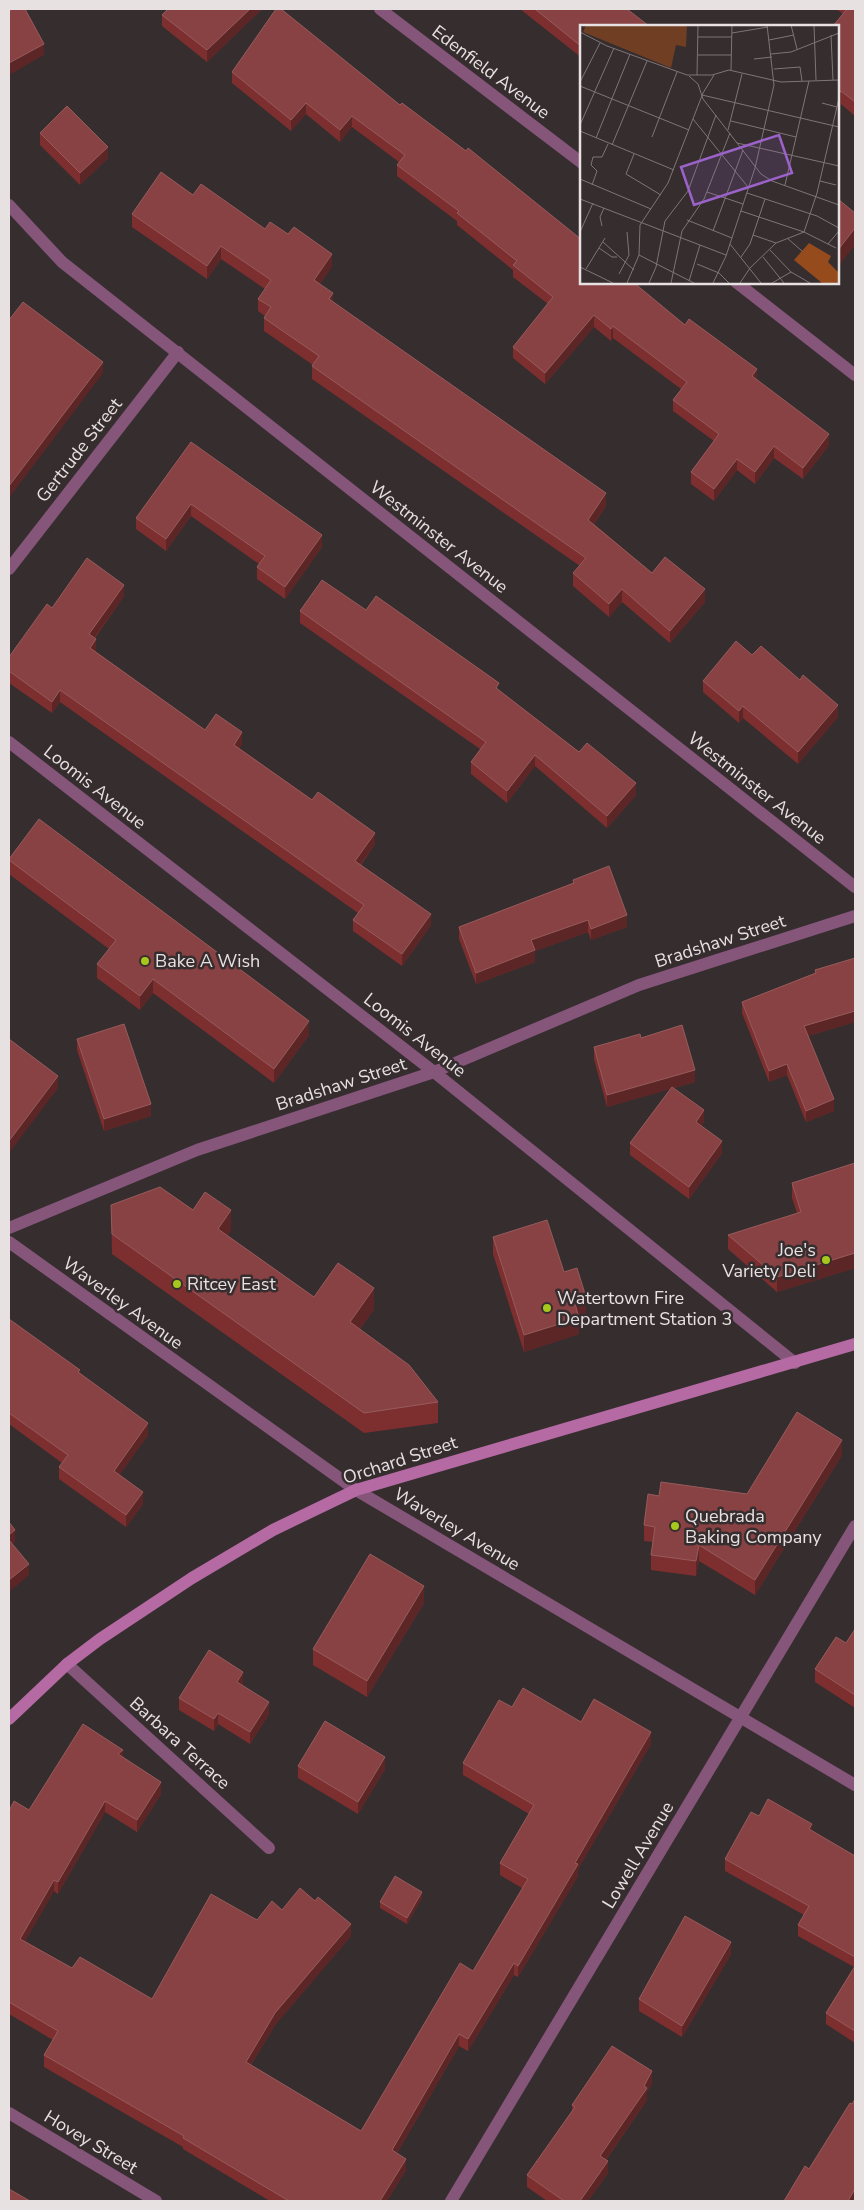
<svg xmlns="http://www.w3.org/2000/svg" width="864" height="2210" font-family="'Nunito Sans',sans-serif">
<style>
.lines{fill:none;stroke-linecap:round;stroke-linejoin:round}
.minor{stroke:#85567a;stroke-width:12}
.tertiary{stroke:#85567a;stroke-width:12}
.secondary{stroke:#b56aa3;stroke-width:12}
.wall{fill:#7d2f2f}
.shaded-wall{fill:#5c2627}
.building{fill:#884243;stroke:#975b5c}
.poi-dot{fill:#a8c71d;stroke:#362d2f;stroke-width:2}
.labels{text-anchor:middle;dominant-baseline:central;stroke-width:5;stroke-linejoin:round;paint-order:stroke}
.street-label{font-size:18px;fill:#e7e1e2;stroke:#362d2f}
.poi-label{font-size:18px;fill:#e7e1e2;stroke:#362d2f;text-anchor:start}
.inset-road{fill:none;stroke:#7d7577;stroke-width:1}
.view{fill:#9b62ca;fill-opacity:0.15;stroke:#9b62ca;stroke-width:2.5}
.inset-edge{fill:none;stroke:#e7e1e2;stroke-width:2.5}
</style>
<rect width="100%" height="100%" fill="#362d2f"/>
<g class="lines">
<g class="minor">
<polyline points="380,9 582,163"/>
<polyline points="9,205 62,262 855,887"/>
<polyline points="736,282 855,375"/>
<polyline points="9,569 178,352"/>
<polyline points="9,742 434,1072 795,1363"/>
<polyline points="9,1228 197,1150 434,1072 639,985 855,916"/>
<polyline points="67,1664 269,1848"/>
<polyline points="9,2113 156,2201"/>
<polyline points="451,2201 855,1526"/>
</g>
<polyline class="tertiary" points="9,1242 356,1490 855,1785"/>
<polyline class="secondary" points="9,1719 67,1664 100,1639 192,1578 273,1530 356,1490 855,1344"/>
</g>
<g class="wall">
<polygon points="262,9 207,62 162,26 162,15"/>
<polygon points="520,9 627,9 582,26 582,58"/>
<polygon points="836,9 855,9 855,116 841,104 838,109 838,26 843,14"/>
<polygon points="232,72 400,105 757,380 829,445 803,479 774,458 755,484 737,470 714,501 691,484 691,472 714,441 673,411 673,400 681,389 613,338 611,341 594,327 545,384 513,358 513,347 548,304 513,277 513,270 457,225 457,221 397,176 397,165 399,162 352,127 340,142 306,114 291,131 232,83"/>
<polygon points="40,133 108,158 80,185 40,145"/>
<polygon points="193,195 265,229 332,266 320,284 333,302 606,506 594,524 652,573 705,602 670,643 622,602 609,617 573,586 573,573 580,566 312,379 312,366 313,365 264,331 264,318 265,316 258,311 258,299 265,289 221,259 207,279 132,227 132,214"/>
<polygon points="191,442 322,547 285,599 257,579 257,567 259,564 191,516 166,551 136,529 136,518"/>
<polygon points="124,596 95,638 96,650 95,651 205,730 242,744 239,748 375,844 361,865 431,925 402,966 353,931 353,920 358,913 60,702 52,713 9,683 9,657 52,608"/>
<polygon points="366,610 499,690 579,752 636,795 607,828 535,766 507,803 471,774 471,762 480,749 300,623 300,611"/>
<polygon points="752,655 838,717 798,764 743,718 739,723 703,692 703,681"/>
<polygon points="9,859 309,1035 274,1083 153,993 140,1010 97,978 97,964 109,949 9,874"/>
<polygon points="573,880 627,927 591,940 588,932 535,951 535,962 476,984 459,939 459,927 573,883"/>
<polygon points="855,958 855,1022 808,1036 834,1111 806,1122 787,1075 769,1082 742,1013 742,1002 815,973 815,970"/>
<polygon points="641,1038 695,1082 674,1088 704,1122 701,1126 722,1153 689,1199 630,1155 630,1143 670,1089 607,1107 594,1059 594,1047"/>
<polygon points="77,1039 151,1116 104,1131 77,1050"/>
<polygon points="855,1163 855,1268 777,1292 728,1249 728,1235 797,1213 792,1198 792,1183"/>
<polygon points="111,1205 193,1210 231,1231 227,1235 314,1297 374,1309 360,1329 438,1402 438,1423 364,1433 112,1254"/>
<polygon points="493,1237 564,1272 586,1313 579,1316 579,1334 524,1352 493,1254"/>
<polygon points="9,1319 80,1373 148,1435 119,1475 143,1504 126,1527 59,1479 59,1467 62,1463 9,1424"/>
<polygon points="842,1455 755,1595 699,1561 696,1576 651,1570 651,1555 653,1542 644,1541 644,1525 659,1496 747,1494"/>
<polygon points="424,1603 367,1697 313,1665 313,1649"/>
<polygon points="855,1629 855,1708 815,1682 815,1669 846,1643"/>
<polygon points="243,1684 242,1685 269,1714 250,1744 218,1724 214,1731 179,1710 179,1698"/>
<polygon points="512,1707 581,1722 651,1744 578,1869 578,1876 518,1977 514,1975 468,2051 459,2046 397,2153 406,2170 387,2201 270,2201 183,2149 183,2147 44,2067 44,2055 53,2040 9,2014 9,1811 29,1810 123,1757 161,1794 137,1832 105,1812 58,1894 54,1891 25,1941 72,1968 152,1999 257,1920 282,1910 351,1936 275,2025 251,2065 361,2131 473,1971 522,1888 500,1875 500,1863 529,1814 463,1775 463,1763"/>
<polygon points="298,1766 385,1769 358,1814 298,1778"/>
<polygon points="759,1816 812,1831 855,1856 855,2043 826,2024 826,2013 854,1967 798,1936 798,1925 804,1915 725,1871 725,1859"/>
<polygon points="422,1898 407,1924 380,1908 380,1902"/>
<polygon points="731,1954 682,2037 639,2011 639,1999"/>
<polygon points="652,2083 647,2092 647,2100 606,2160 608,2173 588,2201 547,2201 527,2187 527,2175 572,2111 572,2105"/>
</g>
<g class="shaded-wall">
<polygon points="250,9 262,9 207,62 207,50"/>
<polygon points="44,44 44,55 9,75 9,63"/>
<polygon points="841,91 841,104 838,109 838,95"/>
<polygon points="306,103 306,114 291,131 291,120"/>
<polygon points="352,116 352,127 340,142 340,130"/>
<polygon points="108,147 108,158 80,185 80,173"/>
<polygon points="855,228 855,245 838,267 838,250"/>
<polygon points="221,246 221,259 207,279 207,266"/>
<polygon points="332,254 332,266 314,293 314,280"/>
<polygon points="333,293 333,306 329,299"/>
<polygon points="594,315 594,327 545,384 545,373"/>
<polygon points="613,326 613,338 611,341 611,329"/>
<polygon points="103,362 103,373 9,498 9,486"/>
<polygon points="757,369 757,381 752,376"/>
<polygon points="829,434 829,445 803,479 803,468"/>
<polygon points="774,446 774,458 755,484 755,472"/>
<polygon points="737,459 737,470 714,501 714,489"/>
<polygon points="606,493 606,506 588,532 588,520"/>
<polygon points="191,504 191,516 166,551 166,539"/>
<polygon points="322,535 322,547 285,599 285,587"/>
<polygon points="124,585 124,596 89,645 89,634"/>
<polygon points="622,589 622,602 609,617 609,604"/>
<polygon points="705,589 705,602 670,643 670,631"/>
<polygon points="96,639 96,650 90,659 90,648"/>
<polygon points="60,690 60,702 52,713 52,702"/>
<polygon points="838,705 838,717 798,764 798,752"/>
<polygon points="743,706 743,718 739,723 739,711"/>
<polygon points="242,732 242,744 234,756 234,745"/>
<polygon points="535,755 535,766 507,803 507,791"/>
<polygon points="636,783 636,795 607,828 607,816"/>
<polygon points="375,833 375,844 355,872 355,861"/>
<polygon points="431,914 431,925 402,966 402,954"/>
<polygon points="627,915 627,927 591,940 591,929"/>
<polygon points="588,920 588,932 535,951 535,962 476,984 476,973 531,940"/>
<polygon points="153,979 153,993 140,1010 140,996"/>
<polygon points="855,1011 855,1022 804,1037 804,1026"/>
<polygon points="309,1021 309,1035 274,1083 274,1069"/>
<polygon points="787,1064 787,1075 769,1082 769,1071"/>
<polygon points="695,1070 695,1082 607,1107 607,1095"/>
<polygon points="58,1076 58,1088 9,1153 9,1141"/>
<polygon points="834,1099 834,1111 806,1122 806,1111"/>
<polygon points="151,1104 151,1116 104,1131 104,1119"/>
<polygon points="704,1110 704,1122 696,1134 696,1122"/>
<polygon points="722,1141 722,1153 689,1199 689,1187"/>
<polygon points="231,1210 231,1231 218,1249 218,1229"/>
<polygon points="855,1253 855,1268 777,1292 777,1277"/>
<polygon points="374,1288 374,1309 350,1343 350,1322"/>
<polygon points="586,1297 586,1313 574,1317 574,1300"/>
<polygon points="579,1318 579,1334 524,1352 524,1335"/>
<polygon points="148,1423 148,1435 114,1483 114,1471"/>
<polygon points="842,1440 842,1455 755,1595 755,1580"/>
<polygon points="143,1492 143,1504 126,1527 126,1515"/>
<polygon points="15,1530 15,1542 9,1547 9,1535"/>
<polygon points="699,1545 699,1561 696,1576 696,1561"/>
<polygon points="29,1564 29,1575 9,1592 9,1580"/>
<polygon points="424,1586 424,1603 367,1697 367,1681"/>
<polygon points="243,1672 243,1684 237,1693 237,1682"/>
<polygon points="269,1702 269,1714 250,1744 250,1732"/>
<polygon points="218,1713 218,1724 214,1731 214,1719"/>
<polygon points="651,1732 651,1744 578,1869 578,1876 518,1977 518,1966 575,1863"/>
<polygon points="123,1750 123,1761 118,1754"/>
<polygon points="385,1757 385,1769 358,1814 358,1802"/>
<polygon points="161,1782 161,1794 137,1832 137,1820"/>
<polygon points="105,1801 105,1812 58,1894 58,1882"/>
<polygon points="812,1824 812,1835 809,1829"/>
<polygon points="54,1880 54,1891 20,1950 20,1939"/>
<polygon points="422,1892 422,1898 407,1924 407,1918"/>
<polygon points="351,1924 351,1936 275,2025 246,2073 246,2062 275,2013"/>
<polygon points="731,1942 731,1954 682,2037 682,2026"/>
<polygon points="514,1963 514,1975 468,2051 468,2039"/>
<polygon points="459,2034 459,2046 392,2161 392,2150"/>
<polygon points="652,2071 652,2083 647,2092 647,2100 600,2168 600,2156 644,2086"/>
<polygon points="406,2159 406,2170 387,2201 380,2201"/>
<polygon points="608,2161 608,2173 588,2201 580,2201"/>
<polygon points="855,2189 855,2201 848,2201"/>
</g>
<g class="building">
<polygon points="13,9 25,9 44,44 9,63 9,11"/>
<polygon points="168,9 250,9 207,50 162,15"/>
<polygon points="276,9 281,9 400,105 402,103 466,151 468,148 582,240 582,282 633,282 685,325 689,319 757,369 752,376 829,434 803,468 774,446 755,472 737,459 714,489 691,472 719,434 673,400 687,382 613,326 611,329 594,315 545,373 513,347 553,297 513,265 517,261 457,213 459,211 397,165 405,155 352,116 340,130 306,103 291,120 232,72"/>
<polygon points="535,9 627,9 649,26 582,26 582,47"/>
<polygon points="847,9 855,9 855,102 841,91 838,95 838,26 833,26"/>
<polygon points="67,106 108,147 80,173 40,133"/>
<polygon points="161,172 193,195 201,184 265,229 270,222 288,234 294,227 332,254 314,280 333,293 329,299 606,493 588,520 652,573 665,557 705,589 670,631 622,589 609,604 573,573 586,558 312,366 319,356 264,318 271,307 258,299 271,280 221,246 207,266 132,214"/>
<polygon points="838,199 855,213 855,228 838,250"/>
<polygon points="23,302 103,362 9,486 9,320"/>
<polygon points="191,442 322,535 285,587 257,567 265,556 191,504 166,539 136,518"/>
<polygon points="87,558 124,585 89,634 96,639 90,648 205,730 216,714 242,732 234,745 312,800 318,792 375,833 355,861 431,914 402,954 353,920 364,905 60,690 52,702 9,671 9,657 47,604 52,608"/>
<polygon points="322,580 366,610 376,596 499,683 496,688 579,752 587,743 636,783 607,816 535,755 507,791 471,762 486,742 300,611"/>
<polygon points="736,641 752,655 761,646 800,680 803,675 838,705 798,752 743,706 739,711 703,681"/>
<polygon points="39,819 309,1021 274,1069 153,979 140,996 97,964 116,940 9,860 9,859"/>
<polygon points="609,866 627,915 591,929 588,920 531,940 535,950 476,973 459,927 574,883 573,880"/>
<polygon points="855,958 855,1011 804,1026 834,1099 806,1111 787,1064 769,1071 742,1002 816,973 815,970"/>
<polygon points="124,1024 151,1104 104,1119 77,1039"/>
<polygon points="682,1025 695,1070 607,1095 594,1047 640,1034 641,1038"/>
<polygon points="9,1039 58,1076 9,1141"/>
<polygon points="672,1087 704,1110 696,1122 722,1141 689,1187 630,1143"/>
<polygon points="855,1163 855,1253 777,1277 728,1235 801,1212 792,1183"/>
<polygon points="160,1187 193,1210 205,1192 231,1210 218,1229 314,1297 338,1263 374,1288 350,1322 409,1365 438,1402 364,1413 112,1234 111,1205"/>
<polygon points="547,1220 564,1272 577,1268 586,1297 574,1300 579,1318 524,1335 493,1237"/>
<polygon points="9,1319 80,1370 78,1372 148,1423 114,1471 143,1492 126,1515 59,1467 68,1455 9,1413"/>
<polygon points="797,1412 842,1440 755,1580 699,1545 696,1561 651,1555 655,1527 644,1525 648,1494 659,1496 661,1482 747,1494"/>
<polygon points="9,1522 15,1530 9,1535"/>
<polygon points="9,1540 29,1564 9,1580"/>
<polygon points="370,1554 424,1586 367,1681 313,1649"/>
<polygon points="855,1629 855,1695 815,1669 836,1637 846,1643"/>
<polygon points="209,1650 243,1672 237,1682 269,1702 250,1732 218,1713 214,1719 179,1698"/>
<polygon points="523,1688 581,1722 594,1699 651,1732 575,1863 578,1864 518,1966 514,1963 468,2039 459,2034 392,2150 406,2159 380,2201 289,2201 183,2138 184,2136 44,2055 58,2031 9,2002 9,1811 14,1801 29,1810 83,1724 123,1750 118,1754 161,1782 137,1820 105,1801 58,1882 54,1880 20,1939 72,1968 80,1957 152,1999 211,1894 257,1920 272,1901 282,1910 300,1888 315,1901 318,1897 351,1924 275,2013 246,2062 361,2131 460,1963 473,1971 528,1879 500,1863 534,1805 463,1763 499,1700 512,1707"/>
<polygon points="325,1721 385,1757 358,1802 298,1766"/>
<polygon points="768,1799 812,1824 809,1829 855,1856 855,1957 798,1925 809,1906 725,1859 751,1812 759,1816"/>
<polygon points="395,1876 422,1892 407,1918 380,1902"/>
<polygon points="685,1916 731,1942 682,2026 639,1999"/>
<polygon points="855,1966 855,2031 826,2013"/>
<polygon points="612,2046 652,2071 644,2086 647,2088 600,2156 608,2161 580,2201 564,2201 527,2175 575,2107 572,2105"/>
<polygon points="855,2099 855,2189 848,2201 784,2201 805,2166 809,2169 850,2103 852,2104"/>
<polygon points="9,2189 30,2201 9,2201"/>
</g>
<g class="poi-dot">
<circle cx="145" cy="961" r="5"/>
<circle cx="826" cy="1260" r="5"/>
<circle cx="177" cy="1284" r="5"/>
<circle cx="547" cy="1308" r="5"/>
<circle cx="675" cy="1526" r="5"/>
</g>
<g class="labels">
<g class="street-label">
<text transform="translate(491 72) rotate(37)">Edenfield Avenue</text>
<text transform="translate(79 450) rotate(-52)">Gertrude Street</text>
<text transform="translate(439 537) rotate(38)">Westminster Avenue</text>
<text transform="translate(95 787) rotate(38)">Loomis Avenue</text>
<text transform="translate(757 788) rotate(38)">Westminster Avenue</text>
<text transform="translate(720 941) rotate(-18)">Bradshaw Street</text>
<text transform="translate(415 1035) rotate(38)">Loomis Avenue</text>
<text transform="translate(341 1084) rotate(-18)">Bradshaw Street</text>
<text transform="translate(123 1303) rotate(36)">Waverley Avenue</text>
<text transform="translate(400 1460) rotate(-18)">Orchard Street</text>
<text transform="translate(457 1529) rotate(31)">Waverley Avenue</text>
<text transform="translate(180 1743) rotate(42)">Barbara Terrace</text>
<text transform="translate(638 1855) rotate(-59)">Lowell Avenue</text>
<text transform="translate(91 2142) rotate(31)">Hovey Street</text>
</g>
<g class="poi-label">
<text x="155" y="961">Bake A Wish</text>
<text x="816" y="1250" text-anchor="end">Joe's<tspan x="816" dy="21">Variety Deli</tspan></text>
<text x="187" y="1284">Ritcey East</text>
<text x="557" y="1298">Watertown Fire<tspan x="557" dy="21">Department Station 3</tspan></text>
<text x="685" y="1516">Quebrada<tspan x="685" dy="21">Baking Company</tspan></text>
</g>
</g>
<g transform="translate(580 25)">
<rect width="259" height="259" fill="#362d2f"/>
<path d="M229,218l22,13 -3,6 11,11v10h-17l-28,-23z" fill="#964b1c"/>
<path d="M6,0h101l-1,22 -10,-2 -5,23 -88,-36z" fill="#703e22"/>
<path class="inset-road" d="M211,0l6,24M234,0l2,55M0,7l27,14 80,29h25l17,-5 52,12 58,-2M152,8l36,-6M251,10l2,45M118,12h34M189,15l25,-5M191,29l20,-2 48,-19M118,30h33M174,34l18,-2M194,44l26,-2 2,14M151,45l1,-45M117,50l1,-50M109,51l9,8 5,15 58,75 11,7 67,24M0,57l20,-39M0,61l109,44M122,70l137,32M242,78l15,4M113,94l55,68M151,96l65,16M0,100l34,-77M148,105l14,-56M0,106l94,39M72,112l25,-65M16,113l34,-84M157,118l102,23M32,120l35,-84M54,129l-8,20 35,21M0,154l71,30M240,156l16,4M12,160l5,-14 -6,-6 2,-8h9l6,-13M205,160l24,-104M127,167l36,12M167,168l70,23 22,12M0,174l146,56M161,186l63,21 32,16M107,195l45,18M22,201l-2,-9 4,-9M133,206l30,-81M0,207l13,-29M173,210l23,8 28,-11 13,-39 22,-95M207,213l15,13M23,217l31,28M150,219l31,39M248,219l11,-13M19,223l13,9h5M190,225l21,22M59,230l55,28M161,232l9,-13 15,-45M183,232l21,26M117,239l22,9 10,10M0,242l33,16M6,244l19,-31M39,249l10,-19 -2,-23M109,256l11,-36M47,258l12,-28 1,-30 28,-42 35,-90 11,-18M69,258l7,-16 9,-46 23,-30 28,-76M91,258l11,-52 22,-32 26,-66M133,258l13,-27 29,-88 19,-83 -7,-60M160,258l10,-15 26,-25M192,258l19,-11 19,11"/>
<path class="view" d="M199,110l13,38 -98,32 -13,-38z"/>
<rect width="259" height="259" class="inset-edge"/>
</g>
<rect width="864" height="2210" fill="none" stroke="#e7e1e2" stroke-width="20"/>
</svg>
